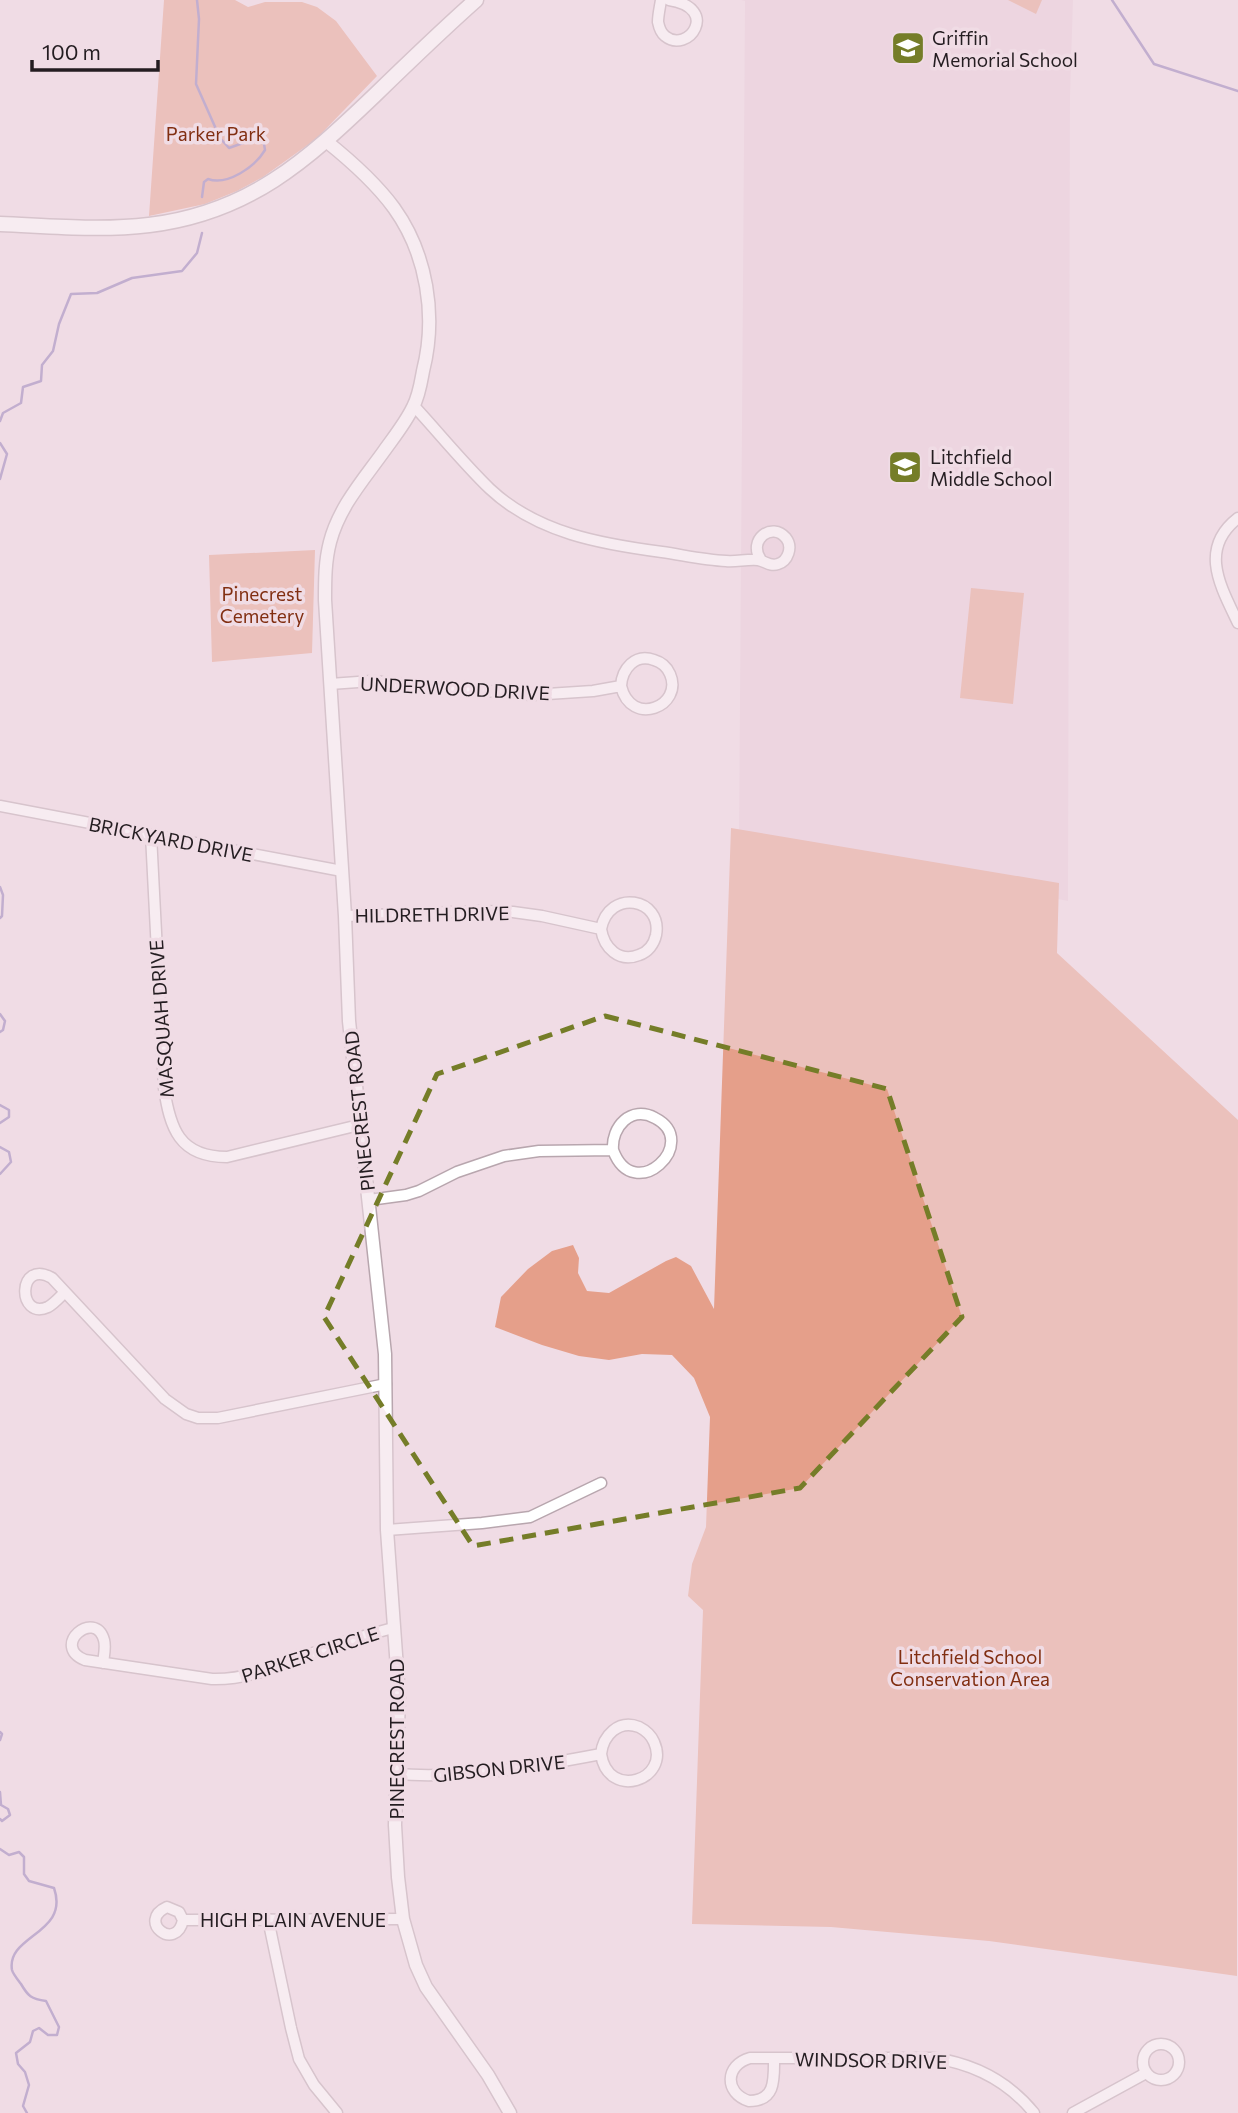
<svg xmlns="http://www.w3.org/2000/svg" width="1238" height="2113" font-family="Commissioner,sans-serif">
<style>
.built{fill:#e8cdda}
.green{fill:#e59f8a}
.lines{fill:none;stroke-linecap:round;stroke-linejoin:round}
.stream{stroke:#8a77b3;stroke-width:2.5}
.minor-casing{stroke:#b8a6ae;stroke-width:13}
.tertiary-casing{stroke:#b8a6ae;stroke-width:15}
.secondary-casing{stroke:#b8a6ae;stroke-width:17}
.minor{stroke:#fff;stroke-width:10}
.tertiary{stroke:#fff;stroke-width:12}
.secondary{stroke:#fff;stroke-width:14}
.marked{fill:none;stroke:#757d28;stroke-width:5;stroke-dasharray:14 9;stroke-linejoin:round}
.labels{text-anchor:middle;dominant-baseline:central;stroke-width:7;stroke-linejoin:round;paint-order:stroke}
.poi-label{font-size:19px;fill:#241d21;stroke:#f0dce5;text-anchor:start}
.park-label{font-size:19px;fill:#812e11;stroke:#f0dce5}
.street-label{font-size:19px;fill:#241d21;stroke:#f0dce5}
</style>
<rect width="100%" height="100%" fill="#f0dce5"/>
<polygon class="built" points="741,0 1073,0 1070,97 1068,901 739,837 745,1"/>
<g class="green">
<polygon points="164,0 235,0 248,7 265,2 302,2 317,7 336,21 377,76 316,139 263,177 237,191 205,204 149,216"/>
<polygon points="1008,0 1042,0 1036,14"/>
<polygon points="315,550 312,653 212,662 209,555"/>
<polygon points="971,588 1024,593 1013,704 960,698"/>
<polygon points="731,828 1059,883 1057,953 1238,1120 1237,1976 989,1941 831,1927 692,1924 703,1610 688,1596 692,1564 706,1527 710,1417 694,1378 672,1355 642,1354 609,1360 579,1356 542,1345 495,1327 501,1297 528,1269 552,1251 573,1245 579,1258 578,1273 587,1291 609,1293 666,1261 676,1257 691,1266 714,1309"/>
</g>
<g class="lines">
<g class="stream">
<path d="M197,0l2,19 -3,65 24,54 9,10 28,-10 7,6 1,6c-10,17 -38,36 -57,29l-4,3 -2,15"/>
<polyline points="1112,0 1154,64 1238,91"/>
<polyline points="0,421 3,413 21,403 23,387 41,381 42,365 53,351 59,324 71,294 97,293 132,278 182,271 197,253 202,233"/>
<polyline points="0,443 7,454 0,479"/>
<polyline points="0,887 3,895 2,916 0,918"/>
<polyline points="0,1014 5,1021 3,1030 0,1032"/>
<polyline points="0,1105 9,1110 9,1117 0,1123"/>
<polyline points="0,1147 9,1152 11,1162 0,1174"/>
<polyline points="0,1732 2,1734 0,1740"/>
<polyline points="0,1792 1,1805 8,1809 10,1815 2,1821 0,1819"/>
<path d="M0,1849l9,6 10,-3 5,5v17l5,7 25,7c16,46 -48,47 -42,82 1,4 6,10 9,14 7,12 10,15 25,17l13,26 -2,8h-9l-9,-7 -6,3 -3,11 -14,11 2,11 7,8 4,13 -6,21 4,7"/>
</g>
<g class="minor-casing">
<g id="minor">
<path d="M661,0c-1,7 -3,15 -3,22 1,5 3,11 7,14 23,19 56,-28 4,-36"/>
<path d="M414,406c25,27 49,57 76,83 47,44 111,55 172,63 21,3 42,8 64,9 10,1 21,-2 32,-1 7,1 12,7 20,4 10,-3 15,-17 8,-26 -14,-17 -39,2 -25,22"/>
<path d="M1238,518c-40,31 -17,69 0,105"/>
<path d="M330,684l42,-3 160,14 61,-4 28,-5c10,42 63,20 49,-12 -3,-7 -9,-12 -16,-14 -19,-7 -32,9 -33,26"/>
<polyline points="0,806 342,871"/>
<path d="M151,835l13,253c6,40 15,69 63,69l132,-32"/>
<path d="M345,916l136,-5 32,1 29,4 59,13c3,19 18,34 38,26 9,-3 15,-11 17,-20 7,-37 -47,-47 -55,-6"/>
<path d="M369,1200l37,-5 13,-4 38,-19 47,-16 35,-5 74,-1c21,57 89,-8 42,-32 -24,-13 -44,9 -42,32"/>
<path d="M65,1292c-5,5 -11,12 -17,15 -31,14 -31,-49 4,-29l113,121 21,15 12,4h20l168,-34"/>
<polyline points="387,1530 482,1523 530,1517 601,1483"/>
<path d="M103,1663c1,-8 3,-16 1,-23 -9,-32 -54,6 -19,20l127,19c37,1 68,-14 101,-26 26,-10 53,-18 80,-25"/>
<path d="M396,1774c69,5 137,-7 205,-20 7,47 70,26 53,-12 -3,-7 -9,-12 -15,-15 -21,-8 -36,9 -38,27"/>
<polyline points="268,1919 291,2028 299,2059 314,2085 337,2113"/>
<path d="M183,1920l-4,-8 -12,-5c-31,14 9,46 16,13l220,-1"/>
<circle cx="1161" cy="2062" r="18"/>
<path d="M774,2058c0,21 2,43 -25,43 -25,-8 -24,-36 1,-43h184c41,6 74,23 100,55"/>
<polyline points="1073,2113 1146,2073"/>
</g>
</g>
<g class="tertiary-casing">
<path id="tertiary" d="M326,141c25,20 49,41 68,67 33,46 43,108 29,163 -2,11 -4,25 -10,36 -7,15 -19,30 -29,44 -20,28 -45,56 -54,91 -5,19 -5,38 -5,58l20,316 4,105 36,333 2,176 12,166 -4,129 3,52 5,42 13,46 10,22 62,88 22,38"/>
</g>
<g class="secondary-casing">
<path id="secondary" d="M0,224c49,2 100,7 149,1 100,-12 157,-64 226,-130 33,-32 66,-64 101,-95"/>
</g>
<use href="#minor" class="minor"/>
<use href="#tertiary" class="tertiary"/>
<use href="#secondary" class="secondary"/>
</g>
<path d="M0 0H1238V2113H0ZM605,1016l282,73 75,228 -162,171 -327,58 -149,-229 113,-243z" fill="#f0dce5" fill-opacity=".55" fill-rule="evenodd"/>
<path class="marked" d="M605,1016l282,73 75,228 -162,171 -327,58 -149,-229 113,-243z"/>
<defs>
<g id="school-square" transform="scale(1.75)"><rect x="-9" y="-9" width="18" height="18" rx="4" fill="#757d28" stroke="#f0dce5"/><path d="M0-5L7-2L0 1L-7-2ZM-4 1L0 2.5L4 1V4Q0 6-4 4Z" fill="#fff"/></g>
</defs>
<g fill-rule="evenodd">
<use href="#school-square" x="908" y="48"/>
<use href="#school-square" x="905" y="467"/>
</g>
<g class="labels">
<g class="poi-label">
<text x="932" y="37">Griffin<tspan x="932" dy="22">Memorial School</tspan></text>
<text x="930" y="456">Litchfield<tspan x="930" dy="22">Middle School</tspan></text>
</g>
<g class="park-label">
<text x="216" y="133">Parker Park</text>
<text x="262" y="593">Pinecrest<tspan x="262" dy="22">Cemetery</tspan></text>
<text x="970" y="1656">Litchfield School<tspan x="970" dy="22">Conservation Area</tspan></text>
</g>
<g class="street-label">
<text transform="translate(455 688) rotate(3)">UNDERWOOD DRIVE</text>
<text transform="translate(171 839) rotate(11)">BRICKYARD DRIVE</text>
<text transform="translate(432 914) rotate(-1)">HILDRETH DRIVE</text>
<text transform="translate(161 1019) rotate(-94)">MASQUAH DRIVE</text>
<text transform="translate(359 1111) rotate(-96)">PINECREST ROAD</text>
<text transform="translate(310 1654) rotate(-18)">PARKER CIRCLE</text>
<text transform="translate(396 1739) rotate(-90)">PINECREST ROAD</text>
<text transform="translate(499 1768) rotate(-6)">GIBSON DRIVE</text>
<text x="293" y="1919">HIGH PLAIN AVENUE</text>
<text transform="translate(871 2060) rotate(1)">WINDSOR DRIVE</text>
</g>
</g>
<path d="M32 60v10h126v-10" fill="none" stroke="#241d21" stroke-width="3.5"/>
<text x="42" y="60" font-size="21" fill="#241d21" stroke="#f0dce5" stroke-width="5" paint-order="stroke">100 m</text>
</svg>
